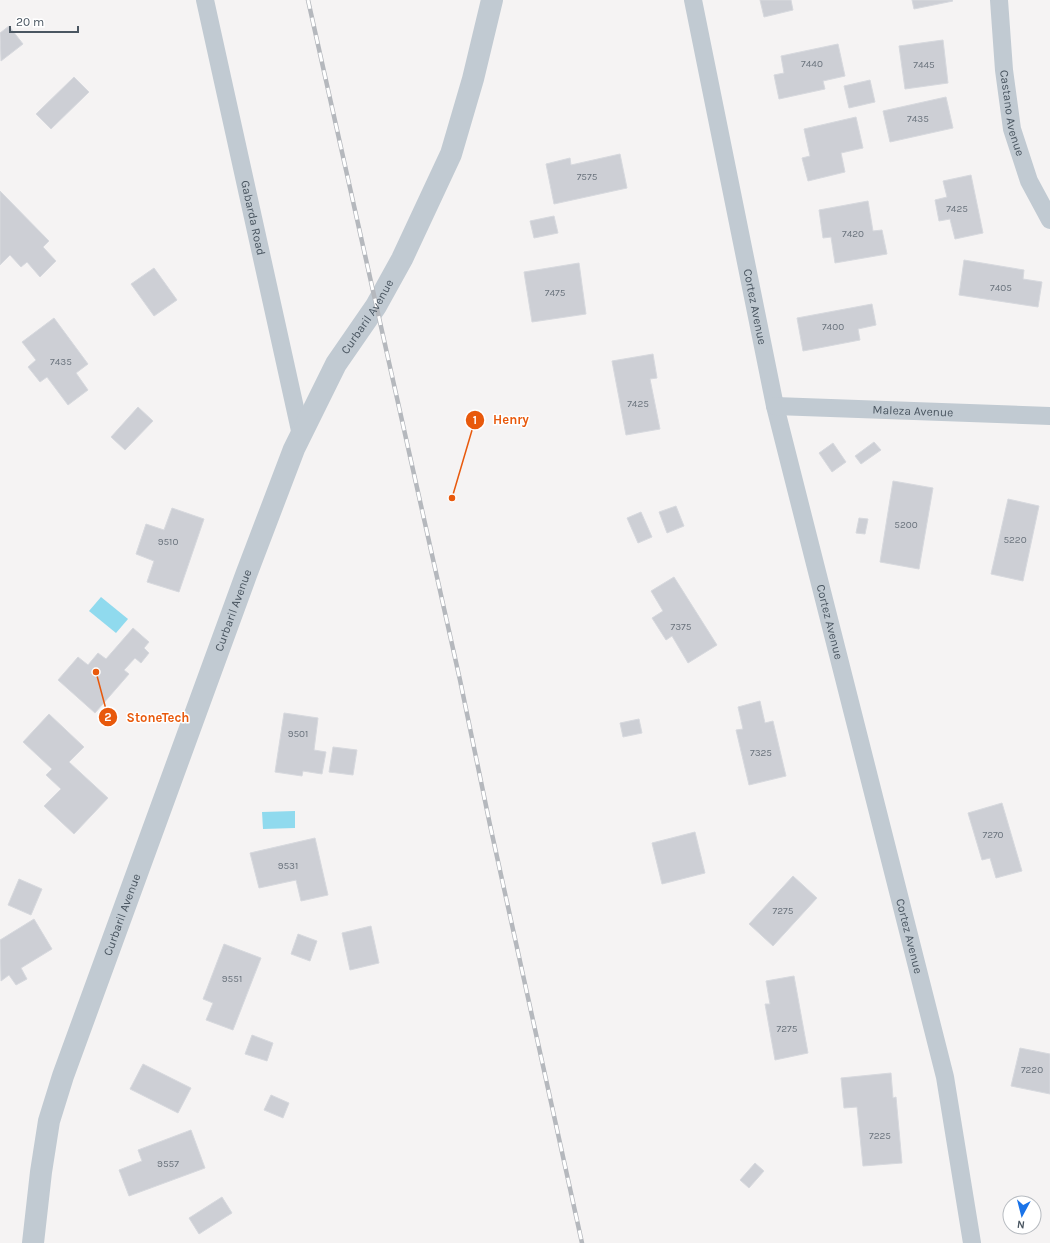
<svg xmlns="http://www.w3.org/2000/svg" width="1050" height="1243" font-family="Karla,sans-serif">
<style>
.water{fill:#90daee}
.building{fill:#cdcfd5;stroke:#d7d9de}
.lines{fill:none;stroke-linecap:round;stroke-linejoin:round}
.minor{stroke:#c1cad2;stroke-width:18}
.tertiary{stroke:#c1cad2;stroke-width:22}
.rail-casing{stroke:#b5b8bd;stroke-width:4.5}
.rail{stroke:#fff;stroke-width:3;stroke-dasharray:9;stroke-linecap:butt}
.labels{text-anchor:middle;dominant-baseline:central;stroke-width:3;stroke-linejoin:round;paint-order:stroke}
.number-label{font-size:10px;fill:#6b747e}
.street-label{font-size:12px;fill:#4a5661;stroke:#fff}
.leader{fill:none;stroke:#e8590c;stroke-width:1.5}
.callout-dot{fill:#e8590c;stroke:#fff;stroke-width:1.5}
.mark-label{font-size:12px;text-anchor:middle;font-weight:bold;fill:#fff}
.callout-label{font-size:13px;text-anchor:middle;font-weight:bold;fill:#e8590c;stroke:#fff;stroke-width:3;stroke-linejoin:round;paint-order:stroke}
</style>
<rect width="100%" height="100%" fill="#f5f3f3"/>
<g class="water">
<polygon points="101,597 128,619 116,633 89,611"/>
<polygon points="295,811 295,828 263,829 262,812"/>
</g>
<g class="building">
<polygon points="760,0 791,0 793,10 764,17"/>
<polygon points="912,0 952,0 953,1 914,9"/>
<polygon points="9,26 23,44 1,61 0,33"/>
<polygon points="943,40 948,83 905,89 899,46"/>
<polygon points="838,44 845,76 823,81 825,89 779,99 774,75 784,73 781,56"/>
<polygon points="74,77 89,92 51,129 36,114"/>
<polygon points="870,80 875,102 849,108 844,86"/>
<polygon points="946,97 953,128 890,142 883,111"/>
<polygon points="856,117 863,148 841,153 845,172 808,181 802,158 810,156 804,129"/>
<polygon points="620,154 627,188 554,204 546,164 570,158 571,165"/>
<polygon points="971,175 983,233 955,239 950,219 939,221 935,200 947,197 943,181"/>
<polygon points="0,191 49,241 43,247 56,261 40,277 27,262 21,267 10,255 0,265"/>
<polygon points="868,201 873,231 882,230 887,254 835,263 831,237 823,238 819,210"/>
<polygon points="554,216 558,233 534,238 530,221"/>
<polygon points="964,260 1024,270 1023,279 1042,282 1038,307 959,295"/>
<polygon points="579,263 586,314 532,322 524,272"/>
<polygon points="154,268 177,300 154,316 131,284"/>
<polygon points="872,304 876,325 858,329 860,340 803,351 797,318"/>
<polygon points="54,318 88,364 76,373 88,390 68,405 47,377 40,382 28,367 36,360 22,342"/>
<polygon points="653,354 657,378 650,379 660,429 626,435 612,361"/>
<polygon points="138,407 153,421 125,450 111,437"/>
<polygon points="874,442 881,450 861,464 855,456"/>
<polygon points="833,443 846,462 832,472 819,453"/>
<polygon points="893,481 933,488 919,569 880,562"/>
<polygon points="1008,499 1039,506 1023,581 991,574"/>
<polygon points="676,506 684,526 667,533 659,512"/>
<polygon points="172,508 204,519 179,592 147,582 154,561 136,554 146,524 164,530"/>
<polygon points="641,512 652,537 638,543 627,518"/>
<polygon points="859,518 868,519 865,534 856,533"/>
<polygon points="674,577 717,645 688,663 672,636 666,640 652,618 663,611 651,591"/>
<polygon points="133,628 149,642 144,648 149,653 141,663 135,658 124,670 129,674 95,713 58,680 78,657 88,665 98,653 106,659"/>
<polygon points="760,701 765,723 773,721 786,776 749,785 736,730 743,729 738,707"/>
<polygon points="284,713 318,718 314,750 326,752 322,774 303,771 302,776 275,772"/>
<polygon points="49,714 84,747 69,762 108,798 74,834 44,806 61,789 46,775 52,769 23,742"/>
<polygon points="639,719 642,733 623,737 620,723"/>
<polygon points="333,747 357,750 353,775 329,772"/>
<polygon points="1002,803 1022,871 996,878 990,858 982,860 968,813"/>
<polygon points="695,832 705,873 662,884 652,843"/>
<polygon points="315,838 328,895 301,901 296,880 259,888 250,853"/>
<polygon points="793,876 817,898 773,946 749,924"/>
<polygon points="19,879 42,889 31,915 8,905"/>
<polygon points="34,919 52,949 21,968 27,979 16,985 9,975 1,981 0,940"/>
<polygon points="371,926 379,963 350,970 342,933"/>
<polygon points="298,934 317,941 310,961 291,954"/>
<polygon points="224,944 261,958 233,1030 206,1020 213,1003 203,999"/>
<polygon points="794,976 808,1053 775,1060 765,1004 770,1004 766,981"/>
<polygon points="252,1035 273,1043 267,1061 245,1054"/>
<polygon points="1020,1048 1050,1054 1050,1094 1011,1086"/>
<polygon points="143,1064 191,1088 178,1113 130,1089"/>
<polygon points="891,1073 893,1098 896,1097 902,1163 863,1166 857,1107 844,1108 841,1078"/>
<polygon points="271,1095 289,1103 283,1118 264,1110"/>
<polygon points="191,1130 205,1168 129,1196 119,1170 142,1161 138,1150"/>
<polygon points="755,1163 764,1171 749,1188 740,1180"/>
<polygon points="222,1197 232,1213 199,1234 189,1218"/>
</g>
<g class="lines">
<g class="minor">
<path id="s1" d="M205,0l96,435"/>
<path id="s2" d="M693,0l82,406 170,671 27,166"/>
<path id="s3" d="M999,0l5,70 8,59 17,52 21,39"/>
<path id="s4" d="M775,406l275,10"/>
</g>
<path class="tertiary" id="s5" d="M33,1243l8,-71 8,-51 14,-45 183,-501 48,-126 42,-85 40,-58 26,-47 49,-105 22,-75 19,-79"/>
<g class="rail-casing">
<polyline id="rail" points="308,0 460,680 490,825 582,1243"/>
</g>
<use href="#rail" class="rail"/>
</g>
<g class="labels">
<g class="number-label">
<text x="812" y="64">7440</text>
<text x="924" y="65">7445</text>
<text x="918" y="119">7435</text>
<text x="587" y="177">7575</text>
<text x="957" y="209">7425</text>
<text x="853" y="234">7420</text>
<text x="1001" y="288">7405</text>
<text x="555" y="293">7475</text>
<text x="833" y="327">7400</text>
<text x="61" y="362">7435</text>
<text x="638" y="404">7425</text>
<text x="906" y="525">5200</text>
<text x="1015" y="540">5220</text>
<text x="168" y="542">9510</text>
<text x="681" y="627">7375</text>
<text x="298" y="734">9501</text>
<text x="761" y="753">7325</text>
<text x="993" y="835">7270</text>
<text x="288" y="866">9531</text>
<text x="783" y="911">7275</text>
<text x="232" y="979">9551</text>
<text x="787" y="1029">7275</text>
<text x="1032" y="1070">7220</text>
<text x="880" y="1136">7225</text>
<text x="168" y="1164">9557</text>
</g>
<g class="street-label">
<text stroke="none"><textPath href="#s3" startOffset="114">Castano Avenue</textPath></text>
<text stroke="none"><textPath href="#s1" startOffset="223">Gabarda Road</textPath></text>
<text stroke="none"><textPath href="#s2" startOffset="313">Cortez Avenue</textPath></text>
<text stroke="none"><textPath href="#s5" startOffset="990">Curbaril Avenue</textPath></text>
<text stroke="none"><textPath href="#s4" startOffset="138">Maleza Avenue</textPath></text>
<text stroke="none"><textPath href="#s5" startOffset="666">Curbaril Avenue</textPath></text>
<text stroke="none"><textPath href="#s2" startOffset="637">Cortez Avenue</textPath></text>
<text stroke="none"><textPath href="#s5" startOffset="342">Curbaril Avenue</textPath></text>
<text stroke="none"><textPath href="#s2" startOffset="961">Cortez Avenue</textPath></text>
</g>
</g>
<path class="leader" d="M452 498L475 420M96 672L108 717"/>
<g class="callout-dot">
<circle cx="452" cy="498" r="4"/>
<circle cx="96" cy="672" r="4"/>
<circle cx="475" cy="420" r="10"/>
<circle cx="108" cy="717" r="10"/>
</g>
<g class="mark-label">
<text x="475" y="424">1</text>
<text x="108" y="721">2</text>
</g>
<g class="callout-label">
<text x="511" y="424">Henry</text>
<text x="158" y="722">StoneTech</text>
</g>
<g transform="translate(1022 1215) rotate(187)"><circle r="19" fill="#ffffff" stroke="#b7bbc0"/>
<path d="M0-3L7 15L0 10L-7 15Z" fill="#1a73e8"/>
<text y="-6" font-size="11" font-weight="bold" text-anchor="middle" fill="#4a5661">N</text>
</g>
<path d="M10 26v6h68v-6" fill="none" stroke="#4a5661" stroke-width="2"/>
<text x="16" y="26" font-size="12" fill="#4a5661" stroke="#ffffff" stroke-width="3" paint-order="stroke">20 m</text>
</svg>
